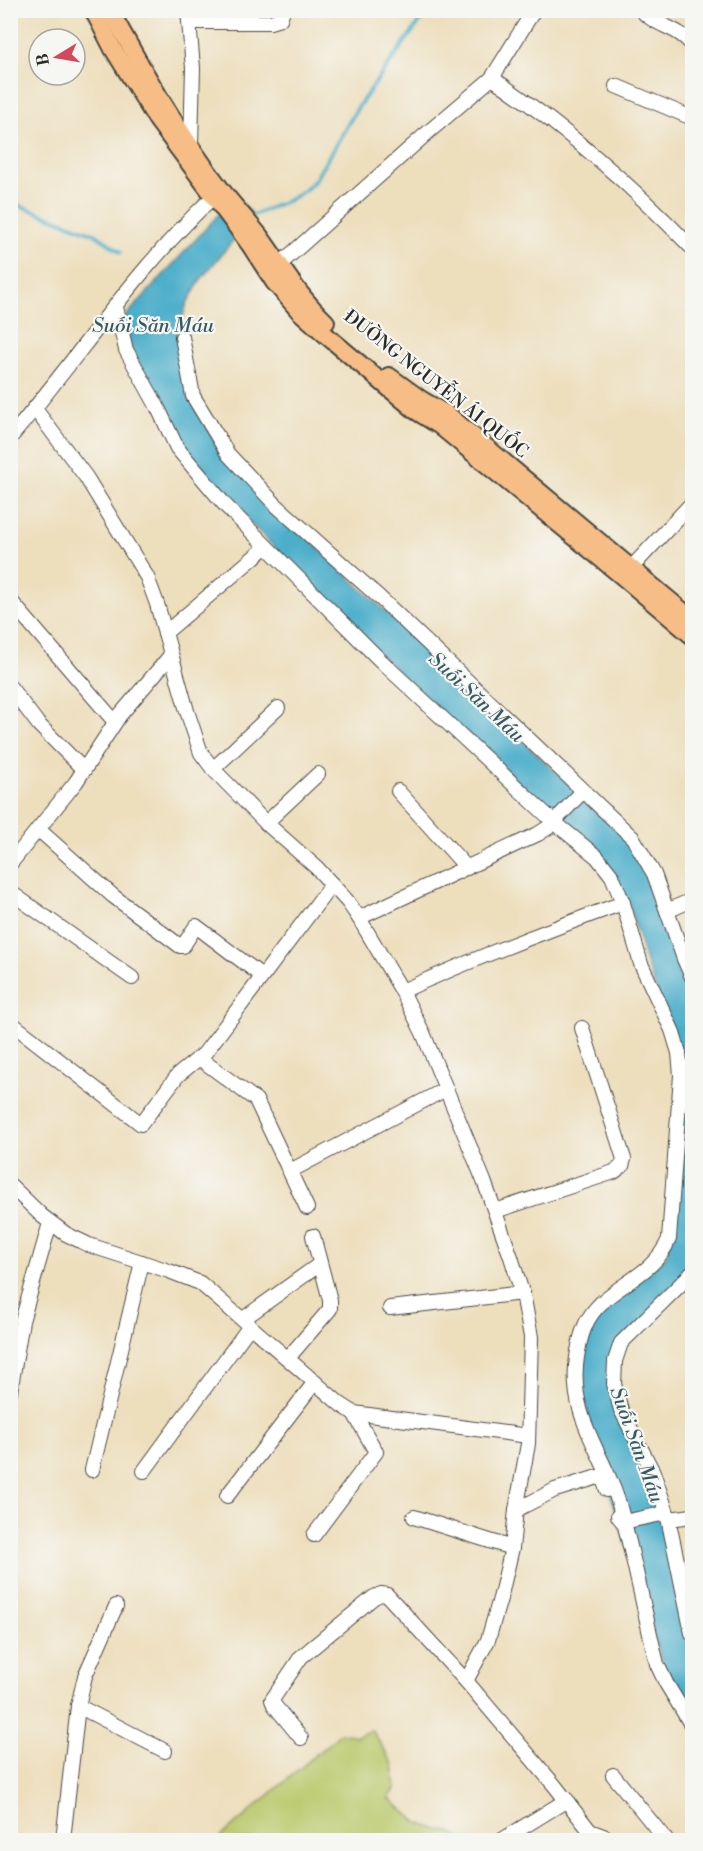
<svg xmlns="http://www.w3.org/2000/svg" width="703" height="1851" font-family="'Libre Bodoni',serif">
<style>
.green{fill:#b9c96c;stroke:#727a4c;stroke-width:1.5}
.water{fill:#4baeca;stroke:#3b6c7a;stroke-width:1.5}
.lines{fill:none;stroke-linecap:round;stroke-linejoin:round}
.stream{stroke:#4baeca;stroke-width:4}
.minor-casing{stroke:#484641;stroke-width:16}
.major-casing{stroke:#484641;stroke-width:20}
.minor{stroke:#fff;stroke-width:14}
.major{stroke:#f6be86;stroke-width:16}
.labels{text-anchor:middle;dominant-baseline:central;stroke-width:4.5;stroke-linejoin:round;paint-order:stroke}
.street-label{font-size:18px;fill:#2b2b2b;stroke:#f6f6f2}
.water-label{font-size:20px;font-style:italic;fill:#365963;stroke:#f6f6f2}
</style>
<rect width="100%" height="100%" fill="#f6f6f2"/>
<filter id="ink" filterUnits="userSpaceOnUse"><feTurbulence type="fractalNoise" baseFrequency=".0167" numOctaves="2"/><feDisplacementMap in="SourceGraphic" scale="12" xChannelSelector="R" yChannelSelector="G"/><feConvolveMatrix kernelMatrix="1 2 1 2 8 2 1 2 1" color-interpolation-filters="sRGB"/></filter>
<filter id="wash" filterUnits="userSpaceOnUse"><feTurbulence type="fractalNoise" baseFrequency=".008" numOctaves="4" result="noise"/><feDisplacementMap in="SourceGraphic" scale="24" xChannelSelector="R" yChannelSelector="G"/><feGaussianBlur stdDeviation="1.35" result="paint"/><feColorMatrix in="noise" values="0 0 0 0 0 0 0 0 0 0 0 0 0 0 0 0 0 1.4 0 .05"/><feComposite in="paint" operator="in"/></filter>
<g filter="url(#wash)">
<rect width="100%" height="100%" fill="#eddebc"/>
<polygon class="green" points="372,1730 393,1765 396,1788 389,1798 417,1822 438,1830 451,1832 464,1840 217,1840 341,1733 357,1736"/>
<polygon class="water" points="237,199 254,215 202,278 187,303 177,336 189,398 225,456 315,545 629,841 650,876 681,964 692,988 692,1266 610,1360 664,1518 692,1652 692,1717 661,1661 588,1420 579,1376 583,1343 593,1321 603,1307 667,1255 685,1071 646,963 628,901 561,821 383,658 229,501 181,446 131,349 124,318 218,215"/>
<g class="lines">
<g class="stream">
<polyline points="10,202 95,234 121,252"/>
<polyline points="251,216 289,200 305,190 315,180 358,107 428,10"/>
</g>
</g>
</g>
<g filter="url(#ink)">
<g class="lines">
<g class="minor-casing">
<g id="minor">
<polyline points="188,10 193,68 191,145"/>
<path d="M641,10c14,16 38,17 51,35"/>
<polyline points="190,22 270,22 280,19 283,10"/>
<path d="M492,78c73,49 140,108 200,170"/>
<polyline points="616,86 692,118"/>
<polyline points="279,265 426,134 492,78 534,10"/>
<path d="M116,307l10,43 31,56 20,42 48,57 157,157 172,160 43,35 15,19 11,27 18,61 31,66 7,23 2,22 -12,164c-16,39 -60,46 -80,79 -7,11 -10,26 -12,39 -9,60 26,94 42,147 15,52 25,107 38,160l9,19 26,43"/>
<polyline points="182,337 193,396 228,454 276,505 380,598 633,838 654,874 684,959 692,977"/>
<polyline points="35,409 86,477 147,577 157,604 187,711 201,753 213,769 266,823 317,868 348,902 359,918 402,991 423,1033 484,1181 511,1257 524,1299 531,1337 528,1444 516,1510 512,1548 501,1595 488,1640 466,1681"/>
<path d="M10,438c68,-80 126,-169 203,-241"/>
<polyline points="632,567 692,503"/>
<polyline points="10,600 115,722"/>
<polyline points="165,633 266,547"/>
<polyline points="10,687 39,725 84,770"/>
<polyline points="213,769 278,708"/>
<polyline points="398,791 467,868"/>
<polyline points="266,823 318,774"/>
<polyline points="38,829 113,896 180,946 183,946 196,926 262,976"/>
<polyline points="10,864 76,782 120,715 171,655"/>
<polyline points="10,892 132,978"/>
<polyline points="667,911 692,900"/>
<polyline points="359,918 538,834 549,827 583,791"/>
<path d="M402,991c73,-33 146,-61 221,-88"/>
<polyline points="10,1022 141,1124 178,1075 204,1054 332,884"/>
<polyline points="199,1058 256,1100 307,1208"/>
<polyline points="290,1171 446,1089"/>
<polyline points="10,1185 42,1216 66,1234 89,1245 169,1271 200,1283 340,1404 354,1413 528,1436"/>
<polyline points="495,1211 614,1172 622,1166 624,1159 582,1028"/>
<polyline points="692,1273 621,1343 615,1361 614,1384 621,1410 653,1472 667,1513 692,1633"/>
<polyline points="390,1308 523,1293"/>
<polyline points="243,1319 320,1264"/>
<polyline points="288,1358 330,1309 330,1300 313,1236"/>
<polyline points="10,1392 22,1321 50,1223"/>
<polyline points="92,1470 142,1262"/>
<polyline points="144,1471 250,1326"/>
<polyline points="227,1496 315,1382"/>
<polyline points="516,1510 555,1490 598,1477 603,1479 607,1490"/>
<polyline points="618,1516 623,1522 667,1513"/>
<polyline points="414,1517 512,1548"/>
<polyline points="669,1519 692,1516"/>
<polyline points="314,1535 376,1452 354,1413"/>
<polyline points="78,1706 165,1751"/>
<polyline points="301,1738 274,1705 272,1700 301,1657 374,1597 381,1594 387,1595 466,1681 555,1786 590,1831 606,1837 608,1840"/>
<polyline points="613,1775 666,1840"/>
<polyline points="63,1840 78,1706 85,1676 116,1606"/>
<polyline points="502,1840 567,1800"/>
</g>
</g>
<g class="major-casing">
<g id="major">
<polyline points="93,10 113,49 157,120 250,245 274,282 299,311 327,336 416,411 440,426 623,577 692,636"/>
<path d="M110,10c34,62 69,124 111,179 12,16 26,31 38,46 22,30 40,62 67,87"/>
<polyline points="389,376 422,400 448,415 692,619"/>
</g>
</g>
<use href="#minor" class="minor"/>
<use href="#major" class="major"/>
</g>
</g>
<g class="labels">
<g class="street-label">
<text transform="translate(436 384) rotate(38)">ĐƯỜNG NGUYỄN ÁI QUỐC</text>
</g>
<g class="water-label">
<text x="153" y="326">Suối Săn Máu</text>
<text transform="translate(476 698) rotate(43)">Suối Săn Máu</text>
<text transform="translate(636 1445) rotate(70)">Suối Săn Máu</text>
</g>
</g>
<rect width="703" height="1851" fill="none" stroke="#f6f6f2" stroke-width="36"/>
<g transform="translate(57 57) rotate(259)"><circle r="28" fill="#f6f6f2" stroke="#a5a5a2" stroke-width="1.5"/>
<path d="M0-4.5L10 22L0 15L-10 22Z" fill="#d1495b"/>
<text y="-9" font-size="16" font-weight="bold" text-anchor="middle" fill="#2b2b2b">B</text>
</g>
</svg>
